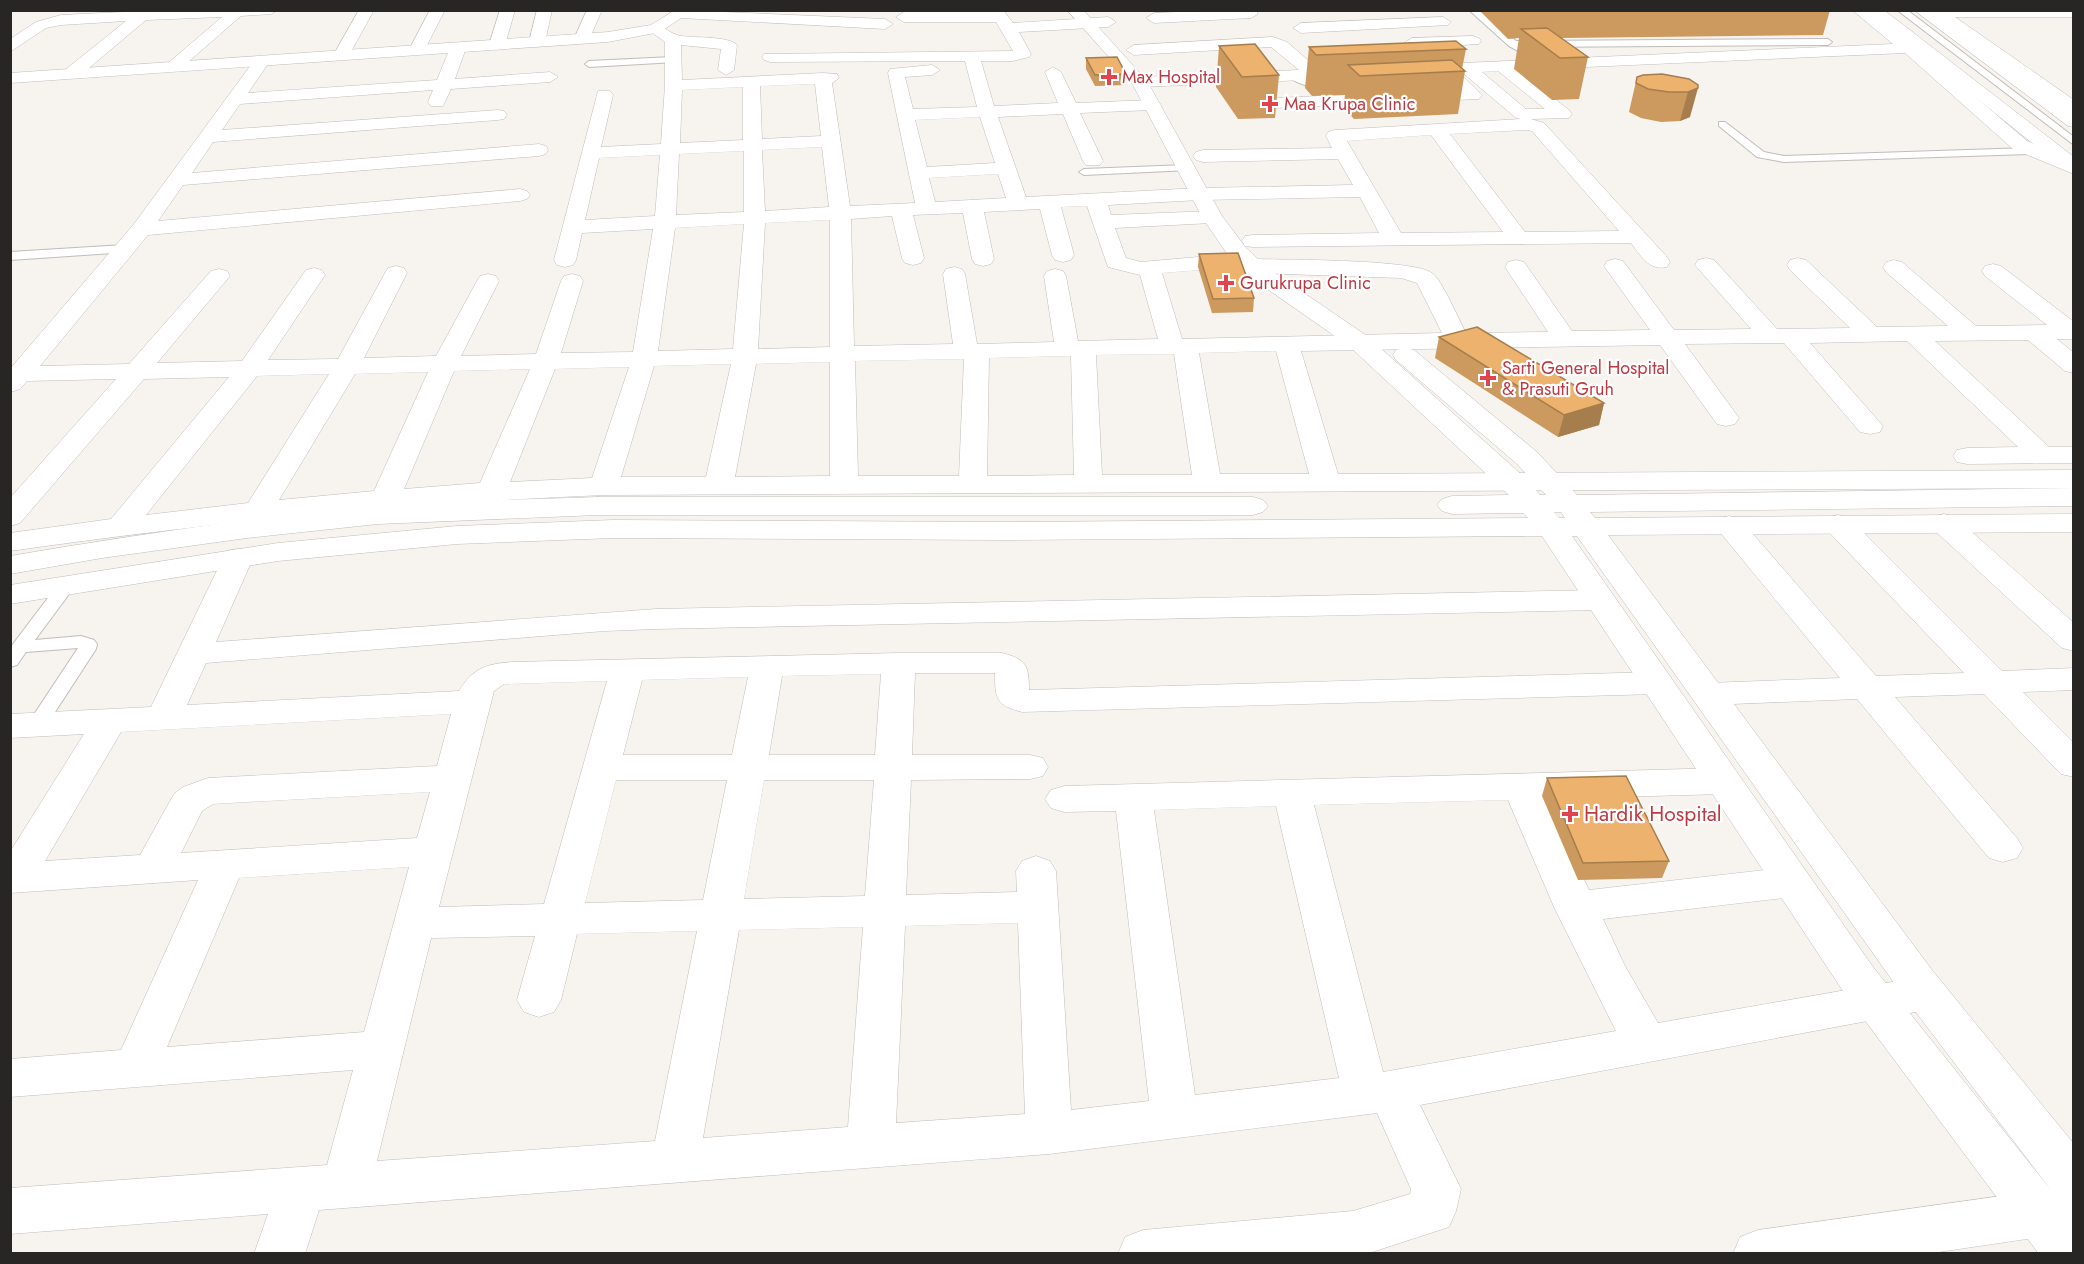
<svg xmlns="http://www.w3.org/2000/svg" width="2084" height="1264" font-family="Jost,sans-serif">
<style>
.lines{fill:none;stroke-linecap:round;stroke-linejoin:round}
.lane-casing{stroke:#c1bdb9;stroke-width:2}
.street-casing{stroke:#c1bdb9;stroke-width:1}
.secondary-casing{stroke:#c1bdb9;stroke-width:1}
.lane{fill:#fff;fill-rule:evenodd}
.street{fill:#fff;fill-rule:evenodd}
.secondary{fill:#fff;fill-rule:evenodd}
.wall{fill:#cc995e}
.shaded-wall{fill:#a67d4c}
.building{fill:#edb26d;stroke:#a67d4c;stroke-width:1.5}
.health-dot{fill:#e0444e;stroke:#fff;stroke-width:2}
.labels{text-anchor:middle;dominant-baseline:central;stroke-width:4.5;stroke-linejoin:round;paint-order:stroke}
.far-health-label{font-size:18px;fill:#be3a42;stroke:#fff;text-anchor:start}
.health-label{font-size:21px;fill:#be3a42;stroke:#fff;text-anchor:start}
</style>
<rect width="100%" height="100%" fill="#f7f3ef"/>
<g class="lines">
<g class="lane-casing">
<g id="lane">
<polygon points="1469,10 1479,10 1516,41 1828,39 1832,42 1828,45 1522,47 1524,49 1520,52 1509,46"/>
<polygon points="1897,10 1907,10 2074,137 2074,145"/>
<polygon points="673,57 677,60 676,62 589,67 585,64 589,61"/>
<path d="M1291,72l15,8 23,1 5,3c-14,8 -34,1 -46,-7v-4z"/>
<polygon points="1719,122 1725,122 1764,152 1784,156 2029,148 2034,151 2029,154 1784,162 1757,157 1719,126"/>
<polygon points="1186,165 1190,166 1190,170 1084,175 1079,172 1084,169"/>
<polygon points="124,245 130,249 128,252 10,260 10,252"/>
<polygon points="66,581 72,582 75,586 35,640 81,636 94,640 97,644 96,649 44,729 37,731 30,729 27,725 78,648 26,652 17,665 10,667 10,648 60,582"/>
</g>
</g>
<g class="street-casing">
<g id="street">
<polygon points="166,10 278,10 271,14 241,16 179,70 167,70 165,67 167,64 222,17 146,20 77,78 65,78 63,74 65,70 126,21 61,25 46,28 10,52 10,39 36,22 61,15"/>
<polygon points="359,10 374,10 347,59 335,59 333,56"/>
<polygon points="430,10 445,10 423,53 411,53 409,50"/>
<polygon points="500,10 515,10 505,45 497,50 489,45"/>
<polygon points="537,10 552,10 545,42 537,47 529,42"/>
<polygon points="587,10 602,10 588,42 576,42 574,39"/>
<polygon points="677,10 885,19 893,24 885,29 681,18 674,14"/>
<path d="M988,10h15l10,13 95,-6 8,5 -8,5 -89,5 12,22 -2,3 -16,4h-32l13,45 64,-3 -13,-31 8,-5 8,5 15,31 76,-3 6,1 3,4 -3,4 -6,1 -72,3 23,48 -3,4h-14l-3,-4 -20,-47 -65,3 28,80 174,-9 153,-3 -15,-26 -135,3 -7,-2 -3,-4 3,-4 7,-2 129,-2 -6,-12 2,-4 7,-2 186,-11 -5,-1 -53,-45h-3l22,22 -3,4 -205,9 -6,-1 -3,-4 3,-4 6,-1 184,-8 -16,-16h-31l-2,-4 8,-5 476,-21 -41,-34h17l43,33 16,1 2,3 -7,5 104,89 47,20v13l-61,-25 -108,-96 -387,17 51,40 3,4 -3,4 -38,1 13,4 123,134 3,5 -3,5c-18,4 -26,-11 -36,-24l-378,4 -8,-1 -3,-5 3,-5 8,-1 126,-2 -19,-36 -160,3 -92,5 3,10 101,-4 7,2 3,4 -3,4 -7,2 -97,5 11,30 15,4 103,-9 8,2 3,4c31,1 157,0 177,14 10,7 27,47 34,60l82,-1 -43,-65 3,-5 8,-2 8,2 48,69 78,-1 -46,-64 3,-5 8,-2 8,2 51,69 77,-1 -56,-64 3,-5 8,-2 8,2 63,69 73,-1 -60,-58 -3,-5 3,-5 8,-2 8,2 71,67 71,-1 -62,-54 -3,-5 3,-5 8,-2 8,2 74,64 71,-1 -62,-49 -3,-5 3,-5 8,-2 8,2 73,56v17h-17l17,14v20l-9,-2 -37,-31 -93,1 114,106h25v16l-107,1 -10,-2 -4,-6 4,-6 10,-2 51,-1 -111,-106 -97,2 73,83 -3,6 -10,2 -10,-2 -76,-89 -99,1 54,74 -4,6 -9,2 -9,-2 -57,-79 -359,6 37,123 736,-4v18l-1470,7c-199,8 -396,28 -594,56v-18l101,-14 118,-142 -85,2 -124,144 -10,3v-28l106,-119 -89,2 -7,8 -9,3 -1,-23 124,-145 122,-166h12l2,3 -22,32 189,-13 13,-32 8,-5 8,5 -11,31 95,-7 8,5 -8,5 -99,7 -8,17h-12l-3,-4 5,-12 -193,14 -18,26 276,-20 6,1 3,4 -3,4 -6,1 -285,22 -21,31 347,-29 7,2 2,4 -2,4 -7,2 -356,29 -25,36 362,-32 7,2 3,4 -3,4 -7,2 -372,34 -108,131 89,-2 82,-93 8,-2 8,2 3,5 -73,87 85,-2 64,-91 8,-2 8,2 3,5 -57,85 70,-1 47,-86 3,-5 8,-2 8,2 3,5 -43,85 72,-2 41,-75 3,-5 8,-2 8,2 3,5 -38,75 75,-2 25,-73 3,-5 8,-2 8,2 3,5 -22,72 72,-1 20,-123 -71,4 -6,27 -3,5 -8,2 -8,-2 -3,-5 44,-169h12l3,4 -12,52 60,-3 4,-59v-43l-18,-13 3,-3c12,-3 19,8 31,10 13,2 48,0 56,9l-3,25 -8,5 -8,-5 3,-21 -40,-4 1,35 141,-7 14,1 2,4 -7,5 18,123 65,-3 -27,-130 2,-4 42,-4 8,5 -8,5 -27,2 8,32 64,-2 -12,-46 -195,1 -6,-2 -2,-3 2,-3 249,-3 -17,-29h-92l-8,-5 8,-5h85zM1498,71l47,38h-19l-44,-37zM815,84l6,52 -59,3 -2,-53zM743,87v53l-63,3 2,-53zM980,117l15,46 -68,4 -12,-47zM1527,130l5,1 87,100 -94,1 -75,-98zM1431,135l72,97 -102,1 -54,-92zM822,147l7,60 -64,4 -3,-61zM744,151v61l-68,3 3,-61zM660,155l-5,61 -70,4 14,-62zM998,174l8,24 -71,4 -6,-24zM1087,206l21,61 32,8 18,64 -80,2 -12,-65 -3,-5 -8,-2 -8,2 -3,5 10,66 -77,2 -12,-70 -3,-5 -8,-2 -8,2 -3,5 10,70 -99,2 -3,-127 41,-3 10,42 3,5 8,2 8,-2 3,-5 -11,-43 50,-2 9,46 3,5 8,2 8,-2 3,-5 -10,-47 56,-3 12,46 3,5 8,2 8,-2 3,-5 -13,-48zM830,220v127l-72,2 7,-126zM744,224l-11,125 -75,2 17,-123zM1241,267l3,4 8,2 149,5 16,5 25,50 -260,6 -20,-66zM1276,351l33,123h-89l-21,-121zM1174,354l18,121h-90l-6,-120zM1071,356l3,119 -87,1 2,-118zM964,359l-5,117h-101l-3,-115zM830,362v114l-95,1 21,-113zM731,364l-25,113h-85l33,-111zM629,367l-37,111 -82,4 45,-113zM530,369l-50,114 -76,6 50,-118zM428,372l-54,119 -95,9 76,-126zM329,374l-81,129 -102,12 111,-139z"/>
<polygon points="1227,10 1255,10 1258,14 1251,18 1154,23 1146,18 1154,13"/>
<polygon points="1928,10 2074,10 2074,17 1955,17 2074,100 2074,113 2068,112 1936,17 1929,16"/>
<polygon points="1443,17 1451,22 1448,25 1301,33 1293,28 1301,23"/>
<polygon points="1473,36 1479,38 1481,41 1479,44 1412,48 1404,43 1412,38"/>
<polygon points="1273,37 1287,42 1318,69 1350,68 1358,73 1350,78 1140,87 1134,86 1132,82 1134,78 1140,77 1299,70 1271,47 1134,55 1126,50 1134,45"/>
<polygon points="1944,514 1955,517 2074,623 2074,651 2062,648 1933,529 1929,523 1933,517"/>
<polygon points="1838,515 1849,518 2002,671 2074,668 2074,690 2023,692 2074,743 2074,777 2061,774 1984,694 1895,697 2017,838 2023,848 2017,858 2003,862 1989,858 1857,699 1708,705 1696,702 1691,694 1696,686 1708,683 1840,678 1714,525 1718,519 1729,516 1740,519 1876,676 1964,673 1827,530 1823,524 1827,518"/>
<path d="M238,549l11,2 4,7 -37,84 440,-33 944,-19 11,3 5,7 -5,7 -11,3 -944,19 -51,2 -399,32 -19,42 272,-14c14,-23 27,-27 53,-29l387,-9h103c24,6 27,12 27,37l627,-18 12,3 5,8 -5,8 -12,3 -634,18c-26,-7 -27,-13 -27,-39h-80l-3,82h118l13,3 5,9 -5,9 -13,3 -119,1 -5,115 111,-3 -1,-21 6,-10 14,-5 14,5 6,10 15,239 78,-9 -33,-290 -52,1 -13,-4 -6,-9 6,-9 13,-4 659,-18 13,4 6,9 -6,9 -13,4 -178,5 44,91 203,-23 14,5 6,10 -6,10 -14,5 -189,22 22,47 33,57 268,-47 15,5 7,12 -7,12 -15,5 -506,95 41,84 -5,22 -7,16 -83,27h-248l7,-17 18,-7 210,-19 57,-17 1,-5 -34,-76 -328,41 -730,56 -14,44h-51l14,-40 -258,20v-46l317,-23 26,-95 -343,27v-38l111,-9 77,-170 -188,13v-41l74,-118 -74,4v-24l141,-7 72,-149 4,-7zM881,674l-6,81h-106l13,-79zM748,677l-16,78h-109l19,-75zM607,681l-63,223 -105,3 55,-216 10,-7zM451,714l-14,52 -229,12 -25,9 -9,7 -34,61 -95,6 76,-129zM616,780h111l-24,120 -118,3zM764,780h110l-9,116 -121,3zM430,792l-13,46 -236,15 21,-42 11,-7zM1508,800l46,107 62,124 -233,41 -69,-267zM1276,806l63,272 -144,17 -41,-285zM409,867l-45,165 -197,15 72,-169zM1018,923l7,191 -129,9 9,-197zM863,927l-15,200 -145,11 36,-208zM697,931l-42,210 -278,20 54,-223 104,-2 -18,64 7,12 15,5 15,-5 7,-12 16,-66z"/>
<polygon points="2074,1186 2074,1232 1925,1254 1733,1254 1740,1237 1758,1230"/>
</g>
</g>
<g class="secondary-casing">
<g id="secondary">
<polygon points="675,10 693,10 660,32 608,42 10,83 10,73 608,32 651,25"/>
<path d="M1067,10h16l64,71 75,135 24,32 23,21 98,67 156,140 17,19h6l-29,-31 -121,-104 -3,-5 3,-5 9,-2 9,2 123,102 40,43 497,-7v18l-484,6 5,6 479,-4v18l-466,3 324,435 142,174v60l-17,-6 -155,-204 -325,-458h-5l301,431 201,252v35h-35l-196,-263 -301,-455 -535,4 -394,-2 -156,6 -179,17 -268,43v-19l268,-42 179,-17 156,-6 394,2 521,-4 -5,-5 -71,1 -10,-3 -5,-6 5,-6 10,-3 57,-1 -160,-149 -96,-67 -23,-21 -28,-41 -70,-134zM1554,512h7l4,6h-6z"/>
<polygon points="1867,10 1884,10 2074,157 2074,173 2067,171"/>
<polygon points="1914,10 1931,10 2074,113 2074,127 2068,126"/>
<path d="M598,497h655l10,3 5,6 -5,6 -10,3h-655l-220,9 -131,14 -145,20 -92,16v-18c122,-21 243,-38 365,-50 74,-6 149,-6 223,-9z"/>
</g>
</g>
<use href="#lane" class="lane"/>
<use href="#street" class="street"/>
<use href="#secondary" class="secondary"/>
</g>
<g class="wall">
<polygon points="1479,10 1830,10 1823,35 1561,38 1588,57 1579,99 1552,100 1514,69 1519,38 1508,39"/>
<polygon points="1219,46 1279,75 1275,118 1238,119 1216,87"/>
<polygon points="1309,47 1466,49 1462,69 1465,71 1458,114 1354,119 1343,107 1345,95 1312,96 1305,88"/>
<polygon points="1086,58 1126,74 1126,85 1095,86 1086,69"/>
<polygon points="1637,77 1689,79 1690,117 1680,121 1661,122 1641,118 1629,112"/>
<polygon points="1199,254 1254,298 1253,312 1212,313 1198,267"/>
<polygon points="1439,337 1604,403 1599,425 1558,437 1435,358"/>
<polygon points="1547,778 1669,861 1662,878 1578,880 1542,796"/>
</g>
<g class="shaded-wall">
<polygon points="1698,88 1690,117 1680,121 1688,92"/>
<polygon points="1604,403 1599,425 1558,437 1564,415"/>
</g>
<g class="building">
<polygon points="1547,28 1588,57 1560,58 1521,29"/>
<polygon points="1456,41 1466,49 1316,55 1309,47"/>
<polygon points="1255,44 1279,75 1242,77 1219,46"/>
<polygon points="1117,57 1126,74 1095,75 1086,58"/>
<polygon points="1452,60 1465,71 1360,76 1348,65"/>
<polygon points="1662,74 1689,79 1698,85 1698,88 1688,92 1669,92 1648,89 1636,83 1637,77 1643,75"/>
<polygon points="1238,253 1254,298 1213,299 1199,254"/>
<polygon points="1477,327 1604,403 1564,415 1439,337"/>
<polygon points="1626,776 1669,861 1583,863 1547,778"/>
</g>
<g class="health-dot">
<path d="M1106 68h6v6h6v6h-6v6h-6v-6h-6v-6h6z"/>
<path d="M1267 95h6v6h6v6h-6v6h-6v-6h-6v-6h6z"/>
<path d="M1223 274h6v6h6v6h-6v6h-6v-6h-6v-6h6z"/>
<path d="M1485 369h6v6h6v6h-6v6h-6v-6h-6v-6h6z"/>
<path d="M1567 805h6v6h6v6h-6v6h-6v-6h-6v-6h6z"/>
</g>
<g class="labels">
<g class="far-health-label">
<text x="1122" y="77">Max Hospital</text>
<text x="1284" y="104">Maa Krupa Clinic</text>
<text x="1240" y="283">Gurukrupa Clinic</text>
<text x="1502" y="368">Sarti General Hospital<tspan x="1502" dy="21">&amp; Prasuti Gruh</tspan></text>
</g>
<g class="health-label">
<text x="1584" y="814">Hardik Hospital</text>
</g>
</g>
<rect width="2084" height="1264" fill="none" stroke="#282625" stroke-width="24"/>
</svg>
